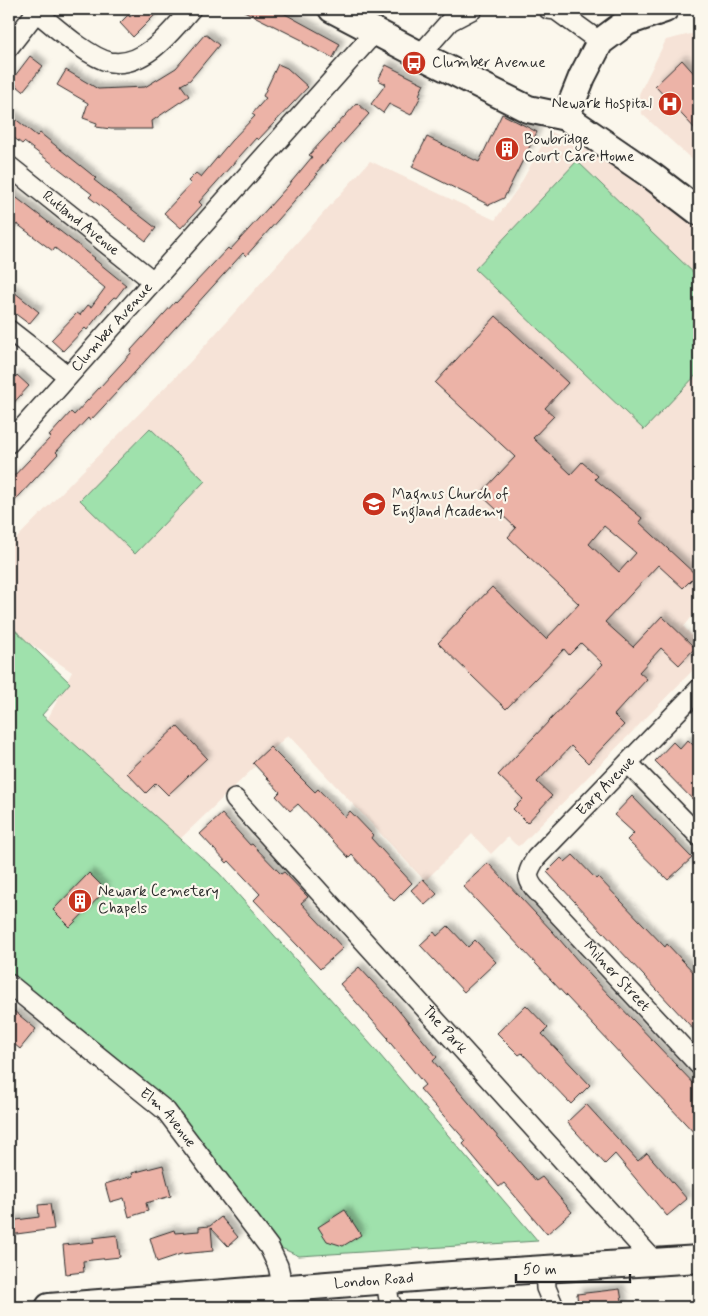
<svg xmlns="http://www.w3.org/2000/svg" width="708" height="1316" font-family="Mynerve,sans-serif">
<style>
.built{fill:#f6e3d7}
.green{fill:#9fe1ac;stroke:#65866c}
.building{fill:#ecb3a7;stroke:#2b2b2b;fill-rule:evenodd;filter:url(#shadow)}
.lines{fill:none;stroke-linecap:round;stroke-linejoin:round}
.street-casing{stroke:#2b2b2b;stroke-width:22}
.secondary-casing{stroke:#2b2b2b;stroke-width:30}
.street{stroke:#fbf7ec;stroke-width:19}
.secondary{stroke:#fbf7ec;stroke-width:26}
.labels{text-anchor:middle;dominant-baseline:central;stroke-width:4.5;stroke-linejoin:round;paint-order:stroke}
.poi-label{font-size:15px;fill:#2b2b2b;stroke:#fbf7ec;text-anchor:start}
.street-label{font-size:15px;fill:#2b2b2b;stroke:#fbf7ec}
</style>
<defs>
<filter id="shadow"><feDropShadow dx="4.5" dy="-4.5" stdDeviation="2.5" flood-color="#0004"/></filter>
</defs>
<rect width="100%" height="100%" fill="#fbf7ec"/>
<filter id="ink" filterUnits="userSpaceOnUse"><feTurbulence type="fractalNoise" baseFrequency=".02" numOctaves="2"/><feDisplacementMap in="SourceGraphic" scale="10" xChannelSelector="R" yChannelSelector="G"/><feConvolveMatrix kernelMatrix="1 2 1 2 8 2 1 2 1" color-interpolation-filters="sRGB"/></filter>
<g filter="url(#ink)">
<g class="built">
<polygon points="699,32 699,166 642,114 639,94 666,40"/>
<polygon points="550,131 628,171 699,220 699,607 684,627 699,643 699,664 522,844 518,846 515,844 508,837 491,854 472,834 425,881 288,735 178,841 45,724 72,672 9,629 9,546 191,361 370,161 495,220 518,188"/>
</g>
<g class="green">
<polygon points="577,161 699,278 699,372 644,430 475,269"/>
<polygon points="150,428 205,481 135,554 80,500"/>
<polygon points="9,624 70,683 42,715 219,873 374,1048 538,1241 299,1256 279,1247 172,1106 9,971"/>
</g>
<g class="building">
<polygon points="139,9 161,9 133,37 120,23 128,15 130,17"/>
<polygon points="240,9 276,9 340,44 333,58 303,43 304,41"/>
<polygon points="205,34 219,45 190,80 181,85 189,96 152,121 153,129 111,129 96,127 97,123 83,118 88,103 57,85 66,70 98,89 145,87 176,68"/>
<polygon points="30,56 43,66 23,91 11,81"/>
<polygon points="682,60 699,79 699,133 655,86"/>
<polygon points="278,64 287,68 308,87 258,140 256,138 199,202 202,205 181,228 164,213 191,184 188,181 196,173 201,177 231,141 255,116 252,114 266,98 263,96"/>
<polygon points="386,65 424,84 419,95 421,96 411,115 389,104 383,113 371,104 386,84 378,80"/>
<polygon points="357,103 369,114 316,173 318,174 293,202 294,202 246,256 243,253 117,392 90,421 88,418 56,452 58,454 9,507 9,481 51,437 49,436 71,412 74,415 100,387 132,352 131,350 175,302 176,303 228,248 230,250 287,187 312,157 309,155"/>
<polygon points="9,114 37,136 40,133 96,178 94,180 156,228 146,241 89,197 92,194 24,142 22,144 9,134"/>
<polygon points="502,114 537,132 504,198 489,205 412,167 427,137 479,162"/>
<polygon points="9,192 95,258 94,259 126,285 116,298 114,297 110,301 87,330 85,328 63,351 51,340 77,313 80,315 88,305 91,307 105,288 55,248 53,251 17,224 9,234"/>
<polygon points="9,288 39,312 29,324 9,309"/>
<path d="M496,316l72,67 -23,25 9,8 -21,22 38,36 11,-12 16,14 -3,3 47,39 -3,4 57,53 -13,13 -25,-23 -53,57 28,25 29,-31 33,32 -16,17 -18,-17 -22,24 8,7 -33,36 10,10 -36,38 -17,-17 -34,36 15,14 -25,27 -14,-14 10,-10 -25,-24 105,-111 -22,-21 -12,12 -5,-6 -58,60 -68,-66 54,-56 54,52 33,-35 -71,-67 8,-9 -36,-34 35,-37 -80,-74zM604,526l32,27 -17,19 -30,-28z"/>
<polygon points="17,375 29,386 9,408 9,385"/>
<polygon points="177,726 207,758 168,795 156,783 146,793 127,773"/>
<polygon points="688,740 699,751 699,806 655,761 673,742 680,749"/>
<polygon points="270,747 315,792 318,789 345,817 350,811 373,835 371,838 412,883 394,901 352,855 349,858 298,804 290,811 276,796 280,792 253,763"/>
<polygon points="632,796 692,858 668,880 627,840 634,833 614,815"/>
<polygon points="222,814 250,845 252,844 281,874 284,872 308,897 301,903 343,948 320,969 254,900 260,894 229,861 227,863 200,834"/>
<polygon points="573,855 596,879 598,877 665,947 667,944 699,978 699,1035 547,872 561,858 565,862"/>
<polygon points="488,863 553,932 591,976 699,1089 699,1138 463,886"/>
<polygon points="89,873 106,890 70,927 53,910"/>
<polygon points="423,879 437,894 425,905 411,890"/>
<polygon points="448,926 468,947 475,940 496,962 464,992 420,945 434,932 437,936"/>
<polygon points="359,967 394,1005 437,1057 433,1061 536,1181 542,1177 572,1212 547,1234 504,1183 499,1187 463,1144 466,1141 420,1089 425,1085 387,1039 388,1038 340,984"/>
<polygon points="526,1005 548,1028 542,1034 590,1085 571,1104 522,1053 519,1055 497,1033"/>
<polygon points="14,1011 36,1029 20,1049 9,1040 9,1017"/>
<polygon points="586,1104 638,1161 647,1153 687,1199 667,1216 615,1154 605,1164 567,1122"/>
<polygon points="163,1165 171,1196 146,1203 148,1211 129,1217 124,1198 110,1202 105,1184 133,1176 132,1173"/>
<polygon points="50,1204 54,1229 9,1235 9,1221 39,1217 38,1205"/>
<polygon points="345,1210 361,1235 343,1246 327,1241 318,1227"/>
<polygon points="221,1217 238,1237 228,1246 211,1228 213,1251 181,1254 157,1262 150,1238 174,1230 175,1233 199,1231 199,1227 210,1226"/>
<polygon points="117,1235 120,1257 83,1261 84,1272 66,1274 63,1245 94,1242 93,1238"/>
<polygon points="620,1289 623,1307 578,1307 577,1294"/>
</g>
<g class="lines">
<g class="street-casing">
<g id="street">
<path d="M33,9c19,15 54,48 77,53 34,6 62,-31 81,-53"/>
<polyline points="548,9 556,10 600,42"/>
<polyline points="9,47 37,11"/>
<polyline points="420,55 450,21 473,9"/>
<path id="s1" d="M9,166l144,115"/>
<polyline points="9,330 68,376"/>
<path id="s2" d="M9,443l366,-411"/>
<path id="s3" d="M699,689l-163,169c-8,13 -11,18 -2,30l165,177"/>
<polyline points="628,763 699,836"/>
<path id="s4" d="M235,799l421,464"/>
<path id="s5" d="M9,984l157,127 103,136 9,19 5,22"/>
<polyline points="545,1269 546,1288 554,1307"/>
<polyline points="386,1280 389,1300 393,1307"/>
</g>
</g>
<g class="secondary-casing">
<g id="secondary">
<polyline points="332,9 420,55 528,109 566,117 652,176 699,212"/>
<polyline points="566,117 582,77 600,42 627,22 665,9"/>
<path id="s6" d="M49,1307l403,-32 247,-16"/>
</g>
</g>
<use href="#street" class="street"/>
<use href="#secondary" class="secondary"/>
</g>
</g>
<defs>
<g id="bus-disc" transform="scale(1.25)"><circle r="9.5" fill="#c8321e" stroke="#fbf7ec"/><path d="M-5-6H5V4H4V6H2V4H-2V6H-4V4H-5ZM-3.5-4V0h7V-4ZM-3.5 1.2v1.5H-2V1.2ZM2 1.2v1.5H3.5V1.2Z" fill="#fff"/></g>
<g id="hospital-disc" transform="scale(1.25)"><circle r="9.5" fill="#c8321e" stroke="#fbf7ec"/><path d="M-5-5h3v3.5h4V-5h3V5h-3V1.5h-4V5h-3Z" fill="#fff"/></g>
<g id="building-disc" transform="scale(1.25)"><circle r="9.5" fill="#c8321e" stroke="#fbf7ec"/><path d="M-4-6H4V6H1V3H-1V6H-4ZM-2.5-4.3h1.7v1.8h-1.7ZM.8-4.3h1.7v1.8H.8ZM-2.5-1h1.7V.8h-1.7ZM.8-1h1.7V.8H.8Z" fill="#fff"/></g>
<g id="school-disc" transform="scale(1.25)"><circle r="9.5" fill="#c8321e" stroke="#fbf7ec"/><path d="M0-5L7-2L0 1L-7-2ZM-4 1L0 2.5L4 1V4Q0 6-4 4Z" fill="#fff"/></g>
</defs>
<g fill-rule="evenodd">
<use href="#bus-disc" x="414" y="63"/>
<use href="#hospital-disc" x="670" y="104"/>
<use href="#building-disc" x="507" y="149"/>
<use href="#school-disc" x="374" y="504"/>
<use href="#building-disc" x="80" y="901"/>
</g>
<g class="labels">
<g class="poi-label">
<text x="432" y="63">Clumber Avenue</text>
<text x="652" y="104" text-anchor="end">Newark Hospital</text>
<text x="524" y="140">Bowbridge<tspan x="524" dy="17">Court Care Home</tspan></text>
<text x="392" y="495">Magnus Church of<tspan x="392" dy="17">England Academy</tspan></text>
<text x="98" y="892">Newark Cemetery<tspan x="98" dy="17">Chapels</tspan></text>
</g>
<g class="street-label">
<text stroke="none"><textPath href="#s1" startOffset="92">Rutland Avenue</textPath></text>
<text stroke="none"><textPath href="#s2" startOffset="155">Clumber Avenue</textPath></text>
<text transform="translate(606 786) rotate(-46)">Earp Avenue</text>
<text stroke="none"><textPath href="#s3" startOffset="389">Milner Street</textPath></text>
<text stroke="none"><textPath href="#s4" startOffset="312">The Park</textPath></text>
<text stroke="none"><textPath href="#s5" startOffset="208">Elm Avenue</textPath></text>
<text stroke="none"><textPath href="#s6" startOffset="326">London Road</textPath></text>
</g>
</g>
<rect width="708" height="1316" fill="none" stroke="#fbf7ec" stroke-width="30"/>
<rect x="15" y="15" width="678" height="1286" fill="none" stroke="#2b2b2b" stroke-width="2" filter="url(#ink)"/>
<path d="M516 1274v8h114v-8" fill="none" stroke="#2b2b2b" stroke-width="2.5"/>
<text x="523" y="1274" font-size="15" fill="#2b2b2b" stroke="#fbf7ec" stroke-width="4" paint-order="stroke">50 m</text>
</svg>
